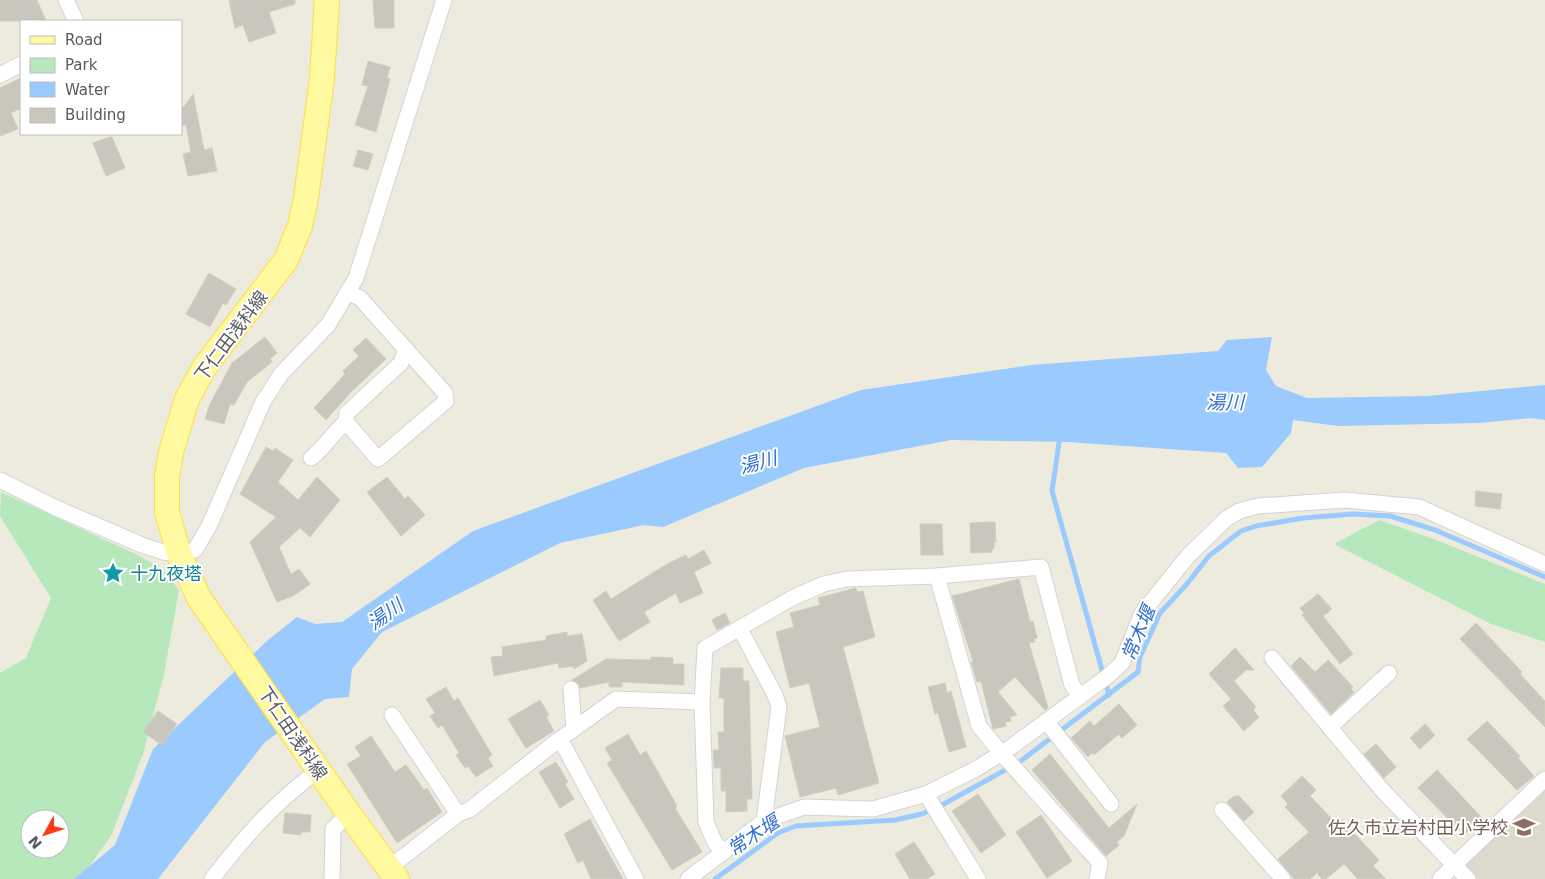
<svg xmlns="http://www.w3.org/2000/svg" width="1545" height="879" font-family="'DejaVu Sans','Noto Sans JP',sans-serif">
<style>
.education{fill:#dcdacc}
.green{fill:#b6e8bb;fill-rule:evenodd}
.water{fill:#9bcaff}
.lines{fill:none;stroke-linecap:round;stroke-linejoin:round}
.stream{stroke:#9bcaff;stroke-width:5}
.building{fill:#c9c7bd;stroke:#d2cdbb}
.street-casing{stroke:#d1d3da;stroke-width:17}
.primary-casing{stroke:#fd4;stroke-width:26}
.street{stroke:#fff;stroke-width:15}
.primary{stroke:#fff9a0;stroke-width:24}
.labels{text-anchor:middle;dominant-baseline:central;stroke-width:4;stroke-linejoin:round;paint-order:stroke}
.street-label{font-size:18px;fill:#575a61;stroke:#fff}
.culture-label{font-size:18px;fill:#0d838f;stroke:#fff;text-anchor:start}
.education-label{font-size:18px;fill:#785e54;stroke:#fff;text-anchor:end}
.water-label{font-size:19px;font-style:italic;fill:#326fce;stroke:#fff}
</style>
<rect width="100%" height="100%" fill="#edebdd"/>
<polygon class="education" points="1545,787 1545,879 1477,879 1462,866"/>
<g class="green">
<path d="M1,492l137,63 24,14 17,21 -15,84 -21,80 -32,82 -31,43h-80v-206l26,-15 25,-60 -51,-82zM30,819h30v30h-30z"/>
<polygon points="1379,520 1434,539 1545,584 1545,642 1491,624 1334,544"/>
</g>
<polygon class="water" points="1272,337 1266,370 1276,386 1307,398 1428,396 1545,385 1545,420 1531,418 1479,423 1338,426 1293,420 1291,433 1262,467 1238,468 1226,453 1068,442 951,440 804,468 663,527 644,525 560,543 382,632 352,669 349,697 325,699 265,742 158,879 74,879 115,845 153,749 268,640 297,617 315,624 342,622 473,531 861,390 1031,365 1218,351 1227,340"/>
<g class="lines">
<g class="stream">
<polyline points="1060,436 1052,491 1109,695"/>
<polyline points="715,879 778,833 796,826 895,820 922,814 942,805 1018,763 1138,672 1140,657 1160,613 1186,585 1209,556 1241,531 1256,526 1303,518 1353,514 1390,516 1435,530 1545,577"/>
</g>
</g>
<g class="building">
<polygon points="0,0 37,0 46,21 0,21"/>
<polygon points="229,0 295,0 295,4 269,12 276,33 249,42 243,25 235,28"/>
<polygon points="373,0 394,0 394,28 375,28"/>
<polygon points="368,61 390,67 387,78 390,79 376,132 355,125 368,86 362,85"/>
<polygon points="21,78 21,108 11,113 18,129 0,136 0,88"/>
<polygon points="193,94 204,150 212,148 217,171 188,176 183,154 191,152 186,125 181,126 181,107 184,107"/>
<polygon points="110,137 112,137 125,168 106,176 93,143"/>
<polygon points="358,150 373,154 368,170 353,166"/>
<polygon points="209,273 236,289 226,305 223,303 210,327 186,314"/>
<polygon points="265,337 277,353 270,359 272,362 247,382 234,405 230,404 224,424 205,419 210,404 232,363"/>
<polygon points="366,338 386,359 350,393 326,420 314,408 345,374 343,371 359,356 353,350"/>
<polygon points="266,447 273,451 275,448 293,460 278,482 298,500 317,477 340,500 310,537 300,528 279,547 291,574 299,569 310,584 293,596 277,602 250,542 276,517 240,494"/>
<polygon points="387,477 405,499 408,496 425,515 401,536 367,492"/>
<polygon points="1476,491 1502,494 1500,509 1475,506"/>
<polygon points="995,522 996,542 994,542 994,549 991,549 992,552 971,553 970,523"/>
<polygon points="920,524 942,524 943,555 921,555"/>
<polygon points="704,550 711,563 694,572 703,593 680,603 676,593 644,612 650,622 619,641 593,600 606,591 611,599 667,564 686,555 688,559"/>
<polygon points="1019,579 1030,622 1033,621 1037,638 1034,639 1035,642 1029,643 1048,708 1045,710 1015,677 998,692 1017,715 1010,717 1011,721 1005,722 1006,726 993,729 981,681 977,682 971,662 973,661 952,596"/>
<polygon points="856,588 857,592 863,591 875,637 843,647 879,783 838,795 836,788 800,797 785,736 820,727 809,683 790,688 776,632 794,627 790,613 820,605 818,598"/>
<polygon points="1318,594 1332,609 1323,616 1353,654 1340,664 1302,615 1304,613 1300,608"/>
<polygon points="725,613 730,623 717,630 712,620"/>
<polygon points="1476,623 1522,672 1520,674 1545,701 1545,727 1460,639"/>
<polygon points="567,632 567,636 582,634 587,661 574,669 573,666 559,668 558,663 494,676 491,657 503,656 502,647 546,640 546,636"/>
<polygon points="1235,648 1254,670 1246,670 1234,681 1256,707 1253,710 1259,717 1244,731 1223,706 1231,699 1209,674"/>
<polygon points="651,657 673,658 673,664 684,664 684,685 622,682 622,687 609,687 609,682 580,688 578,683 572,680 606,659 651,660"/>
<polygon points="1300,657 1315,672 1328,660 1353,687 1351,689 1354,692 1331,714 1291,666"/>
<polygon points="721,668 743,668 743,681 749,681 752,799 747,799 747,811 726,812 726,791 721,791 721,768 714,768 713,750 719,750 718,732 724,732 724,698 719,698"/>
<polygon points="945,683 947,693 951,691 966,747 949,752 938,713 935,714 928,687"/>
<polygon points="446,687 454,701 458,698 492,755 488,758 493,766 476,777 468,766 465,768 456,755 459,753 442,725 438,728 430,716 435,713 426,699"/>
<polygon points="540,700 549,715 546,717 554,731 526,748 508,719"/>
<polygon points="1119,704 1137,725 1122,738 1119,734 1094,755 1092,753 1088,757 1071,738 1090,721 1094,726"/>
<polygon points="158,711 177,724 162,745 143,732"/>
<polygon points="1487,721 1520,756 1518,758 1534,776 1517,790 1467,739"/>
<polygon points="1425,724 1435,735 1420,749 1410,738"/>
<polygon points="628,734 640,755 646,751 677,806 675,808 702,852 672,870 607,763 612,760 605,748"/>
<polygon points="371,736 395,772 406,765 424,790 427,788 442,812 397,843 347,764 361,756 355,747"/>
<polygon points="1376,744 1396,767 1384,778 1364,754"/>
<polygon points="1050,754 1109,828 1137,804 1124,836 1117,842 1119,845 1106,856 1032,770"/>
<polygon points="556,762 568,782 565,784 574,799 560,808 539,772"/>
<polygon points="1437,770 1482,818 1464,835 1418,788"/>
<polygon points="1302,776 1316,790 1310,796 1334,821 1339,817 1379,860 1373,866 1386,879 1358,879 1344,864 1326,879 1322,879 1317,873 1310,879 1294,879 1278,859 1309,832 1285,807 1288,804 1281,796"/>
<polygon points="978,794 1006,835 981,853 952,811"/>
<polygon points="1234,796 1239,796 1254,812 1244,821 1227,802"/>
<polygon points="285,813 311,815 310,832 301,832 301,835 283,833"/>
<polygon points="1041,815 1072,861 1047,878 1016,832"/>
<polygon points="590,819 594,827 623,879 591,879 583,860 578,863 564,834"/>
<polygon points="914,842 935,874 927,879 910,879 895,854"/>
</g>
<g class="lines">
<g class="street-casing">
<g id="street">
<polyline points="66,0 76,21"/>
<polyline points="0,75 21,64"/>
<polyline points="346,422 378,459 446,401 445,393 360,298 349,293"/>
<path d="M311,458c14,-10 21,-25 35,-36l1,-9 54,-50 5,-14"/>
<polyline points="0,480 54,507 142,545 163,552 179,554 195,550 209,526 263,402 281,374 328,325 356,278 444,0"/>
<polyline points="937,576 979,726 1001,753 1100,863 1097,879"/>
<polyline points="740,629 775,695 779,707 764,821"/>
<polyline points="1272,658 1382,790 1454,865 1440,879"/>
<polyline points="571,689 574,729"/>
<polyline points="392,715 458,814"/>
<polyline points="1046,721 1111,804"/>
<polyline points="1330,727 1389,673"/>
<polyline points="560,739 636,879"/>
<polyline points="926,794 978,879"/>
<polyline points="1222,810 1283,879"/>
<polyline points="723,853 714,841 706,822 702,702 705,648 794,597 824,584 847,579 937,576 1041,567 1072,685 1080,696"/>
<polyline points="389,868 458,814 469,810 560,739 616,699 702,702"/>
<path d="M212,879c32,-42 64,-78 107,-109"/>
<polyline points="332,879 333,829 349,814"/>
<polyline points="688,879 764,821 804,807 873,809 926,794 976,769 1011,747 1108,676 1122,663 1142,613 1189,555 1226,519 1239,511 1258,506 1344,500 1419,507 1545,564"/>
<polyline points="1468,879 1454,865 1545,779"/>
</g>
</g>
<g class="primary-casing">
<polyline id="primary" points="327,0 322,78 306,198 300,226 286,260 204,368 187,399 171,452 167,476 167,512 179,554 199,598 349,814 397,879"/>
</g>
<use href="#street" class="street"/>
<use href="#primary" class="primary"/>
</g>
<defs>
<g id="sight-bare" transform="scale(1.725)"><path d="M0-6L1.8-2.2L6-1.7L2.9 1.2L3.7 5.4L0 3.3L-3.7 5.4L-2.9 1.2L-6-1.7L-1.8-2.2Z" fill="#0f9aa8" stroke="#fff" stroke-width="2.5" paint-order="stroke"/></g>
<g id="school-bare" transform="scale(1.725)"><path d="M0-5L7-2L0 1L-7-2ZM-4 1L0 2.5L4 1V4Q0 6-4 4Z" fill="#8d6e63" stroke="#fff" stroke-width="2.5" paint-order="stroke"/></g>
</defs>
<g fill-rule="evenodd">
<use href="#sight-bare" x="113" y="573"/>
<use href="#school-bare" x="1524" y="827"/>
</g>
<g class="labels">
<g class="street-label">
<text transform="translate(231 336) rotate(-53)">下仁田浅科線</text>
<text transform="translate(293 733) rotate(56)">下仁田浅科線</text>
</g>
<g class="culture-label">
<text x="130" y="573">十九夜塔</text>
</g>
<g class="education-label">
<text x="1508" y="827">佐久市立岩村田小学校</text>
</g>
<g class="water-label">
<text x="1225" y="402">湯川</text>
<text transform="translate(758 462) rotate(-15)">湯川</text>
<text transform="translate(385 614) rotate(-36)">湯川</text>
<text transform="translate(1138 633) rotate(-67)">常木堰</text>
<text transform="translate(753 835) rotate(-33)">常木堰</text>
</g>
</g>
<rect x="20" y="20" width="162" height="115" fill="#ffffff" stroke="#bcbdc0"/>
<rect x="30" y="36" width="25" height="8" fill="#fff9a0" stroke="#bcbdc0"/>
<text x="65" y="45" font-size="15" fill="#575a61">Road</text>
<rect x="30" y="58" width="25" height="15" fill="#b6e8bb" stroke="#bcbdc0"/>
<text x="65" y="70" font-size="15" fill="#575a61">Park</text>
<rect x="30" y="82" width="25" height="15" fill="#9bcaff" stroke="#bcbdc0"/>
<text x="65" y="95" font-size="15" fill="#575a61">Water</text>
<rect x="30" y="108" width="25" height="15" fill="#c9c7bd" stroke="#bcbdc0"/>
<text x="65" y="120" font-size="15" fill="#575a61">Building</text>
<g transform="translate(45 834) rotate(230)"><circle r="24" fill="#ffffff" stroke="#bcbdc0"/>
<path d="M0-4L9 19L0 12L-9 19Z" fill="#fb3d15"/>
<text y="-8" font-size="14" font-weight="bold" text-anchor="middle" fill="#575a61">N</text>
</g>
</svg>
